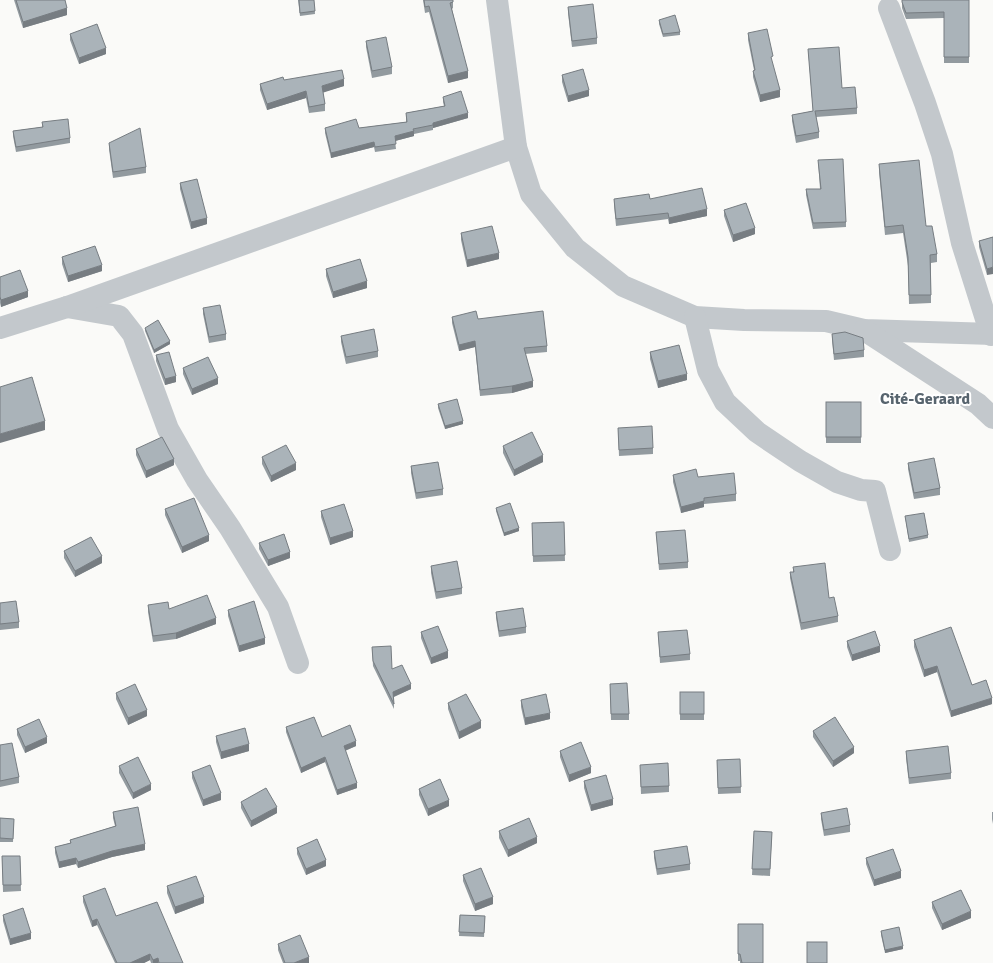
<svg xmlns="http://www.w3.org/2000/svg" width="993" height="963" font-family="Signika,sans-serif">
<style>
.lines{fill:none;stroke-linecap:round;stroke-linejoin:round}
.minor{stroke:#c3c8cc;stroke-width:22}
.wall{fill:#929a9f}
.shaded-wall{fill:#777d82}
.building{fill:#aab3b9;stroke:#777d82}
.labels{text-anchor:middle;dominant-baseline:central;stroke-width:4;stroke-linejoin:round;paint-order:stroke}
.district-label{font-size:16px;font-weight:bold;fill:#57646e;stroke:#fff}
</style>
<rect width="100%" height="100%" fill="#fafaf8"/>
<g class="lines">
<g class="minor">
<polyline points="497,0 516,147 531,194 575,248 623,286 695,317 744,320 826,321 864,330 993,334"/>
<polyline points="889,8 925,103 942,154 962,243 991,335"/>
<polyline points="67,307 119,316 133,334 168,429 197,480 230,528 278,607 298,663"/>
<polyline points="695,317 708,370 725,402 757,432 800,461 837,482 861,490 875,491 890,550"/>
<polyline points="0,328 67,307 516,147"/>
<polyline points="864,330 978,404 993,418"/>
</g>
</g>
<g class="wall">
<polygon points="14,0 65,0 67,15 23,28"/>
<polygon points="298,0 314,0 315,14 300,16"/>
<polygon points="423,0 453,0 453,8 452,9 468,78 448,83 429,12 425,13"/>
<polygon points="902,0 969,5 969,63 944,63 944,18 906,19 902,8"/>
<polygon points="568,7 597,38 597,44 572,47 568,13"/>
<polygon points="659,20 680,32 680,35 663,37 659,24"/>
<polygon points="748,33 780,97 760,102 753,77 753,71 754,70 748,40"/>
<polygon points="70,34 106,54 79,64 70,40"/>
<polygon points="366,41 392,67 392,74 372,78 366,47"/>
<polygon points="808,49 842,88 857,108 857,114 816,117 819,132 819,138 796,143 792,121 792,115 813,111"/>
<polygon points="562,75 589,96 568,102 562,82"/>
<polygon points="284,80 344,86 323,92 325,104 325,111 309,113 306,98 267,110 260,90 260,84"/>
<polygon points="443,97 468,118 433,128 433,130 414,134 414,136 395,141 396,149 375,152 374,147 331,158 325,133 325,128 359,128 406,122 406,113 444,106 443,102"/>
<polygon points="42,122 70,138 70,143 16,152 13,136 13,131 42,127"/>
<polygon points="109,143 146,167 146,173 113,178 109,149"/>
<polygon points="818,160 846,222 846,227 813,229 806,195 806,189 820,189"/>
<polygon points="879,164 926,226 937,254 937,262 931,263 931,303 909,304 908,266 903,233 885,235 879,172"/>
<polygon points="180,183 207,224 191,229 180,189"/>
<polygon points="614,199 650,199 707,216 669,224 668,219 616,226 614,205"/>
<polygon points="724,210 755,234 733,242 724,216"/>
<polygon points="461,233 499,259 467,267 461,240"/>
<polygon points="993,237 987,275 979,247 979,241"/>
<polygon points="62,257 102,271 68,282 62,264"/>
<polygon points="326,269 367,288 333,298 326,276"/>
<polygon points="0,277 28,297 1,307 0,303"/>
<polygon points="203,308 226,334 226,340 209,343 203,314"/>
<polygon points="452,317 478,319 547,346 547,352 525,354 533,387 512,393 480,396 475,347 459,351 452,323"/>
<polygon points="145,328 170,344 154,353 145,331"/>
<polygon points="832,334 864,350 864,357 834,360 832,340"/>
<polygon points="341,336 378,351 378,357 346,364 341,342"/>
<polygon points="650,352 687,380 658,388 650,359"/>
<polygon points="156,355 176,382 165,385 156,361"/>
<polygon points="183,368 218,384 192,395 183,374"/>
<rect x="826" y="402" width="35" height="41"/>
<polygon points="438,404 463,424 445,429 438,408"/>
<polygon points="618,428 653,448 653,454 619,456"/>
<polygon points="503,446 543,462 514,476 503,453"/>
<polygon points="136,449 174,465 146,478 136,455"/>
<polygon points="262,457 296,470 271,482 262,464"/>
<polygon points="908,463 940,488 940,495 914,499 908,469"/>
<polygon points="411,466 443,489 443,495 416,499 411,473"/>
<polygon points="673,475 698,477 736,494 736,501 704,504 704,507 681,513 673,482"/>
<polygon points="496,508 519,531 504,536 496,511"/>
<polygon points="165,509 209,541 182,553 165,515"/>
<polygon points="321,511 353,537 330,545 321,517"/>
<polygon points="905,516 928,535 928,538 909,542"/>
<polygon points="564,522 565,561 533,562 532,523"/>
<polygon points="656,532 688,562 688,568 659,570"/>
<polygon points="259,543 290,558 268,566 259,549"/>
<polygon points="64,551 102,563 75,577 64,558"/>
<polygon points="431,566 462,588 462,594 436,599 431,573"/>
<polygon points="793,567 838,616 838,622 801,630 790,578 790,572 793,572"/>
<polygon points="0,603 19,622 19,628 0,630"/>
<polygon points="148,605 216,624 176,639 153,642 148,612"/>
<polygon points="228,610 265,644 239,652 228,616"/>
<polygon points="496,612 526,627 526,633 499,637 496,618"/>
<polygon points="421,632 448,658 431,664 421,638"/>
<polygon points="658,632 690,654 690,660 660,663"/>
<polygon points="914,640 972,685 992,704 951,717 937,672 924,677 914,647"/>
<polygon points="847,641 880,652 852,661 847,647"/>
<polygon points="372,647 392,669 411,689 394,697 394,709 373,666"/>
<polygon points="610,684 629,714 629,720 611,720"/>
<rect x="680" y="692" width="24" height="28"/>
<polygon points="116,693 147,716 128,725 116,699"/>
<polygon points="521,700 550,719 525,725 521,707"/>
<polygon points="448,703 481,728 459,739 448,709"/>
<polygon points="286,727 356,746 345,751 357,788 337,795 325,762 301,773 286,732"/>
<polygon points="17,729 47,743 25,753 17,735"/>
<polygon points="813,731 854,753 833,767 813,737"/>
<polygon points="216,736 249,751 221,759 216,742"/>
<polygon points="0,745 19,777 19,783 0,787"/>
<polygon points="560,751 591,773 569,782 560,757"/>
<polygon points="906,751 951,773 951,779 909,784 906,758"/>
<polygon points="740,759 741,793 718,794 717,760"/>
<polygon points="119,766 151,790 133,799 119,773"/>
<polygon points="640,771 669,786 669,792 641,794"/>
<polygon points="192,772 221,800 203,806 192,778"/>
<polygon points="584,781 613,805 591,811 584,788"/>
<polygon points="419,789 449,806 428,816 419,795"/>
<polygon points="241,802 277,813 251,827 241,808"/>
<polygon points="113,812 145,850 112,857 78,868 76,864 59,868 55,853 55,847 70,843 70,840 115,826 113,818"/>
<polygon points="992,812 993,812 993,824 992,819"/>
<polygon points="821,813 850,825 850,832 824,836 821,819"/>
<polygon points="0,818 14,819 13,842 0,842"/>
<polygon points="499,831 537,843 508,857 499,838"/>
<polygon points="754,831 772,832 770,876 752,875"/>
<polygon points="297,848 326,866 306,875 297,854"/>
<polygon points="654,851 690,864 690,870 657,875 654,858"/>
<polygon points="2,856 20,856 21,891 3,892"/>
<polygon points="866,858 901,878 874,886 866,864"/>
<polygon points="463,875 493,904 475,911 463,881"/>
<polygon points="167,886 204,903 175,914 167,893"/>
<polygon points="83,896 116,916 183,963 151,963 150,960 144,963 115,963 97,925 92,927 83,902"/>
<polygon points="932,902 971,918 942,930 932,908"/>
<polygon points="3,915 31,939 10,945 3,921"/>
<polygon points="460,915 485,916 484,937 459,936"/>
<polygon points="738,924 763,963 740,963 740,961 738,961"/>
<polygon points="881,931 903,949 885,953 881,935"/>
<polygon points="278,944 309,963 283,963 278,950"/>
</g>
<g class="shaded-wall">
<polygon points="67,8 67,15 23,28 23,22"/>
<polygon points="106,48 106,54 79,64 79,58"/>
<polygon points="468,71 468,78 448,83 448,76"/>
<polygon points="344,79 344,86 322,93 322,86"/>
<polygon points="589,90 589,96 568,102 568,96"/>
<polygon points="780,90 780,97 760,102 760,95"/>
<polygon points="306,91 306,98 267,110 267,104"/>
<polygon points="468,113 468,118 433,128 433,123"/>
<polygon points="414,131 414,136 395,141 395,136"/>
<polygon points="374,142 374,147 331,158 331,153"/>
<polygon points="707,209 707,216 669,224 669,218"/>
<polygon points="207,218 207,224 191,229 191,222"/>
<polygon points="755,228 755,234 733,242 733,235"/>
<polygon points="499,253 499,259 467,267 467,260"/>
<polygon points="102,265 102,271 68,282 68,276"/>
<polygon points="993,267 993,274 987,275 987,269"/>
<polygon points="367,281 367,288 333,298 333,292"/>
<polygon points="28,291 28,297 1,307 1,300"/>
<polygon points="170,341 170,344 154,353 154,350"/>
<polygon points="475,341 475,347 459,351 459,345"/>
<polygon points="687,374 687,380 658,388 658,381"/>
<polygon points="176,376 176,382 165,385 165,379"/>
<polygon points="218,378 218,384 192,395 192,389"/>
<polygon points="533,381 533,387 512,393 512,386"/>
<polygon points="45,421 45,430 0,443 0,434"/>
<polygon points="463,421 463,424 445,429 445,426"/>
<polygon points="543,455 543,462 514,476 514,470"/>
<polygon points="174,459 174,465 146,478 146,471"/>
<polygon points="296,463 296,470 271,482 271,476"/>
<polygon points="704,501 704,507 681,513 681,507"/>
<polygon points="519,528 519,531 504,536 504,533"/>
<polygon points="353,531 353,537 330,545 330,538"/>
<polygon points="209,535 209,541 182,553 182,547"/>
<polygon points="290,552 290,558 268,566 268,560"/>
<polygon points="102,556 102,563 75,577 75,571"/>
<polygon points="216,618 216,624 176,639 176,633"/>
<polygon points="265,638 265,644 239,652 239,646"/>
<polygon points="880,646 880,652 852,661 852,655"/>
<polygon points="448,651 448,658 431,664 431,658"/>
<polygon points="937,666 937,672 924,677 924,670"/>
<polygon points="411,684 411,689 393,697 393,692"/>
<polygon points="992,698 992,704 951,717 951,711"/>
<polygon points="147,710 147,716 128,725 128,718"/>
<polygon points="550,713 550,719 525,725 525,718"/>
<polygon points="481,721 481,728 459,739 459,732"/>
<polygon points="47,737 47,743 25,753 25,747"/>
<polygon points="356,741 356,746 344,751 344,746"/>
<polygon points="249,744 249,751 221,759 221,752"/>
<polygon points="854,747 854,753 833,767 833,761"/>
<polygon points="325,757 325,762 301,773 301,768"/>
<polygon points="591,767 591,773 569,782 569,775"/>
<polygon points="357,783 357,788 337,795 337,790"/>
<polygon points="151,784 151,790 133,799 133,793"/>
<polygon points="221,793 221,800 203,806 203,800"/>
<polygon points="613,799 613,805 591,811 591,805"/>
<polygon points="449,800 449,806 428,816 428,809"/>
<polygon points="277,807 277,813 251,827 251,821"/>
<polygon points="537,837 537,843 508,857 508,850"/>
<polygon points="145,844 145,850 112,857 78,868 78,862 112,851"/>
<polygon points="76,858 76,864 59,868 59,862"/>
<polygon points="326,860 326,866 306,875 306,869"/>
<polygon points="901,871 901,878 874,886 874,880"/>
<polygon points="204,897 204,903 175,914 175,907"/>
<polygon points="493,897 493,904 475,911 475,904"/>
<polygon points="971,911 971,918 942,930 942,924"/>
<polygon points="97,919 97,925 92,927 92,921"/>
<polygon points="31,933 31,939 10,945 10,939"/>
<polygon points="903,946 903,949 885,953 885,950"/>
<polygon points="150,954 150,960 144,963 130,963"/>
<polygon points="309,957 309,963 294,963"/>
<polygon points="158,958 158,963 153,963 153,960"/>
</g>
<g class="building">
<polygon points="16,0 65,0 67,8 23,22"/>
<polygon points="299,0 314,0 315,11 300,13"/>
<polygon points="424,0 453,0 453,2 450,3 468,71 448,76 429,6 425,7"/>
<polygon points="902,0 969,0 969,57 944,57 944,12 906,13 902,2"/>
<polygon points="593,4 597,38 572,41 568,7"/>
<polygon points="675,15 680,32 663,34 659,20"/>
<polygon points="97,24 106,48 79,58 70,34"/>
<polygon points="767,29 773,56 771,57 780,90 760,95 753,71 755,70 748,33"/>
<polygon points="386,37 392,67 372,71 366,41"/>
<polygon points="839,47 842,88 855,87 857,108 815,111 819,132 796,136 792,115 813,111 808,49"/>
<polygon points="583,69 589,90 568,96 562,75"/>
<polygon points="342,70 344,79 322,86 325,104 309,107 306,91 267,104 260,84 283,77 284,80"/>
<polygon points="461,91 468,113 433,123 433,125 413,129 414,131 395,136 396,144 375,147 374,142 331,153 325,128 356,119 359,128 407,122 406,113 445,106 443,97"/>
<polygon points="68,119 70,138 16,147 13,131 43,127 42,122"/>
<polygon points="140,128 146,167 113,172 109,143"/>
<polygon points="843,159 846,222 813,223 806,189 821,189 818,160"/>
<polygon points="919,160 926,226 932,226 937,254 930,255 931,295 909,295 908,257 903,225 885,227 879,164"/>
<polygon points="197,179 207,218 191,222 180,183"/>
<polygon points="702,188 707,209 669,218 668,213 616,219 614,199 649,194 650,199"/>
<polygon points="746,203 755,228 733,235 724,210"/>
<polygon points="492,226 499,253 467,260 461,233"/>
<polygon points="993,237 993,267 987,269 979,241"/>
<polygon points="95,246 102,265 68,276 62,257"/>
<polygon points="360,259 367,281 333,292 326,269"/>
<polygon points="20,270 28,291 1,300 0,297 0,277"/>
<polygon points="220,305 226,334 209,337 203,308"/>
<polygon points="476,311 478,319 543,311 547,346 524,348 533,381 512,386 480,390 475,341 459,345 452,317"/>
<polygon points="158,320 170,341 154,350 145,328"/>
<polygon points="374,329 378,351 346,357 341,336"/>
<polygon points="845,332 863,338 864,350 834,354 832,334"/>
<polygon points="679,345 687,374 658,381 650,352"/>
<polygon points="169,352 176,376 165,379 156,355"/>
<polygon points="208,357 218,378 192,389 183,368"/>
<polygon points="32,377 45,421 0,434 0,387"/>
<polygon points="457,399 463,421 445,426 438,404"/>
<rect x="826" y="402" width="35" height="35"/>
<polygon points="652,426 653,448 619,450 618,428"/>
<polygon points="532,432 543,455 514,470 503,446"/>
<polygon points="162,437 174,459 146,471 136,449"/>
<polygon points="286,445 296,463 271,476 262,457"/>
<polygon points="934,458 940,488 914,493 908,463"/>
<polygon points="438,462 443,489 416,493 411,466"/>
<polygon points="696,469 698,477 734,473 736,494 704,498 704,501 681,507 673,475"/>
<polygon points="194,498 209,535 182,547 165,509"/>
<polygon points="510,503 519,528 504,533 496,508"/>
<polygon points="344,504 353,531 330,538 321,511"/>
<polygon points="924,513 928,535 909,539 905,516"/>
<polygon points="564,522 565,555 533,556 532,523"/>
<polygon points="685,530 688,562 659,564 656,532"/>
<polygon points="284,534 290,552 268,560 259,543"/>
<polygon points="91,537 102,556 75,571 64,551"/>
<polygon points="457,561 462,588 436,592 431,566"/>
<polygon points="825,563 829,598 834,597 838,616 801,623 790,572 794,572 793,567"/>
<polygon points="207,595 216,618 176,633 153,636 148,605 168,602 169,609"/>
<polygon points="16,601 19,622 0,624 0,603"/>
<polygon points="254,601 265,638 239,646 228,610"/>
<polygon points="523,608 526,627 499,631 496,612"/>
<polygon points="438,626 448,651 431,658 421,632"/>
<polygon points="951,627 972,685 986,680 992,698 951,711 937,666 924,670 914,640"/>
<polygon points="687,630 690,654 660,657 658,632"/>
<polygon points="875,631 880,646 852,655 847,641"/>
<polygon points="391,646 392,669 402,665 411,684 393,692 394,704 373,661 372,647"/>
<polygon points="627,683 629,714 611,714 610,684"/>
<polygon points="135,684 147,710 128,718 116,693"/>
<rect x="680" y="692" width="24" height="22"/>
<polygon points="466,694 481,721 459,732 448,703"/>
<polygon points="546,694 550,713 525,718 521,700"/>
<polygon points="314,717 322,737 350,725 356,741 344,746 357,783 337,790 325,757 301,768 286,727"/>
<polygon points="835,717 854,747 833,761 813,731"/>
<polygon points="39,719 47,737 25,747 17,729"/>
<polygon points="245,728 249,744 221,752 216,736"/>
<polygon points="581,742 591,767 569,775 560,751"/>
<polygon points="12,743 19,777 0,781 0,745"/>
<polygon points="948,746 951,773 909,778 906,751"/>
<polygon points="138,757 151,784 133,793 119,766"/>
<polygon points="740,759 741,787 718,788 717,760"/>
<polygon points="668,763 669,786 641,787 640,765"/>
<polygon points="210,765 221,793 203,800 192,772"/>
<polygon points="606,775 613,799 591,805 584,781"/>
<polygon points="440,779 449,800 428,809 419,789"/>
<polygon points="266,788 277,807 251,821 241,802"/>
<polygon points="138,807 145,844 112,851 78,862 76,858 59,862 55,847 71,843 70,840 116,826 113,812"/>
<polygon points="847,808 850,825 824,830 821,813"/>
<polygon points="0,818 14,819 13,839 0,838"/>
<polygon points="529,818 537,837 508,850 499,831"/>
<polygon points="754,831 772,832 770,869 752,869"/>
<polygon points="317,839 326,860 306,869 297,848"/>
<polygon points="687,846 690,864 657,869 654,851"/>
<polygon points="893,849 901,871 874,880 866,858"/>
<polygon points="2,856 20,856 21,885 3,885"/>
<polygon points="481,868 493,897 475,904 463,875"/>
<polygon points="196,876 204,897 175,907 167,886"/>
<polygon points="105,888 116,916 157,902 183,963 159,963 158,958 153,960 150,954 130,963 117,963 97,919 92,921 83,896"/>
<polygon points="961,890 971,911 942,924 932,902"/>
<polygon points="23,908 31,933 10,939 3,915"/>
<polygon points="460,915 485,916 484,933 459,932"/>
<polygon points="738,924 763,924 763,963 742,963 740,954 738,954"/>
<polygon points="899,927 903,946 885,950 881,931"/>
<polygon points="300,935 309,957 294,963 285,963 278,944"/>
<rect x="807" y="942" width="20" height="21"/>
</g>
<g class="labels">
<g class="district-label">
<text x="925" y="399">Cité-Geraard</text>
</g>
</g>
</svg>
